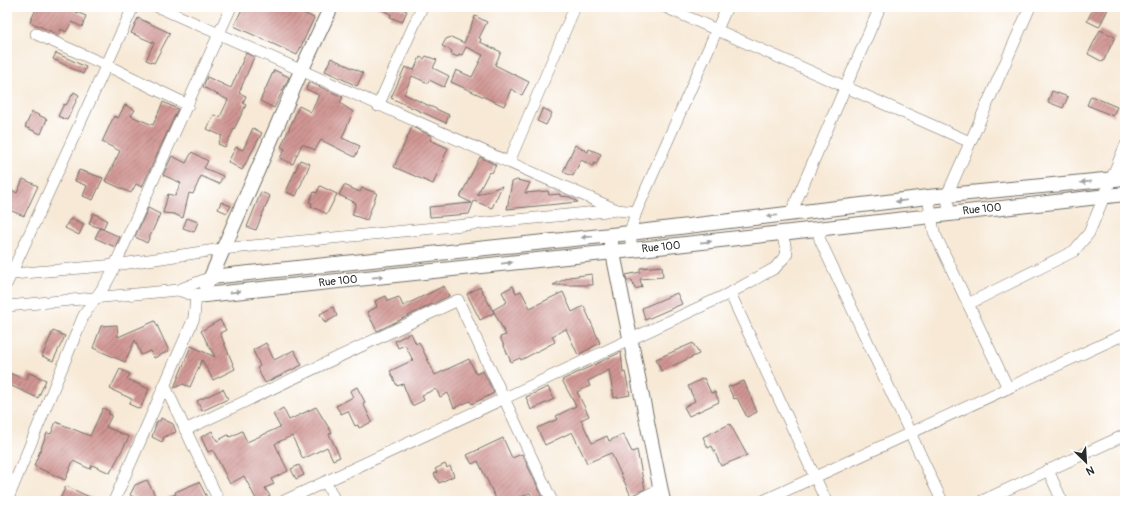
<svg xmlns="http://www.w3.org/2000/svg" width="1132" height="508" font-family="Pangolin,sans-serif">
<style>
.building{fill:url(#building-hatch)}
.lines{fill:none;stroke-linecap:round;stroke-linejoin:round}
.minor-casing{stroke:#726e67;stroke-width:12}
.tertiary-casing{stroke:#726e67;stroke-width:16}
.minor{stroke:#fff;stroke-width:11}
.tertiary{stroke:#fff;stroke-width:14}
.oneway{fill:#a0a0a0}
.labels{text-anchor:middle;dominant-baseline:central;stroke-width:3;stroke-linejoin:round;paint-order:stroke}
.street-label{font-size:11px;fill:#2b2b2b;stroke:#fff}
</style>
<defs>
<pattern id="building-hatch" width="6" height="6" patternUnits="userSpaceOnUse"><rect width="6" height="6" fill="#d09593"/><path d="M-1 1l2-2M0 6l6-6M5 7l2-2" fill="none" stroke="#a97a78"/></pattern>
</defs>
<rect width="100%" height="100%" fill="#fff"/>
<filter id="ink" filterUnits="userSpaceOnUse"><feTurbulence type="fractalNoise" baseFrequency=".025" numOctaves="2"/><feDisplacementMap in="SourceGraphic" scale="8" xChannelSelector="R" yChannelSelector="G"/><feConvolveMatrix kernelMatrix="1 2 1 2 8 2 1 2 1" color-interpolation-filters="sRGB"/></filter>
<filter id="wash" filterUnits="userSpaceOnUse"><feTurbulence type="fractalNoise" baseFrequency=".012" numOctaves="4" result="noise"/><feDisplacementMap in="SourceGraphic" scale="16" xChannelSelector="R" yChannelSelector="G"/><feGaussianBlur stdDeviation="0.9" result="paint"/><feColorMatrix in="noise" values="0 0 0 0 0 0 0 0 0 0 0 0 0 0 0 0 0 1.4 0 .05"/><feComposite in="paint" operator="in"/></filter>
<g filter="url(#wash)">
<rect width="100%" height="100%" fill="#f7e9d6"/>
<g id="blocks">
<g class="building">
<polygon points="37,7 74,7 74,11 86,16 82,27 72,22 66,32 61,29 59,35 30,22"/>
<polygon points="243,7 291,7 314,18 297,55 234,26"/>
<polygon points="376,7 398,7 407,11 402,22 390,17 391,14"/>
<polygon points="1094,7 1109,7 1099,27 1087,21"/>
<polygon points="475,16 487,22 479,38 481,39 480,42 501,52 495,65 529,82 522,95 511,89 504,106 451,82 456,70 472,77 483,55 466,47 462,55 459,54 458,57 451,54 452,51 442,46 446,39 451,37 464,43"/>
<polygon points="138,18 170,33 154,63 146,60 154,43 131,33"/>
<polygon points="1100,30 1115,37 1103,62 1088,54"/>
<polygon points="56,53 86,67 83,74 53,59"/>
<polygon points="246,53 254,57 239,93 246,96 243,103 246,105 225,147 218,144 222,136 207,129 214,115 220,117 228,100 203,87 207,77 231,88"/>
<polygon points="426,56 437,60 433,68 449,76 444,87 429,80 428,83 412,76 404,94 449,115 446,123 391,98 405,67 414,70 420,57 424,59"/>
<polygon points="331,58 363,73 357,86 325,71"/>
<polygon points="274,70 289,77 274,108 260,101"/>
<polygon points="309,82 343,97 340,103 353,112 342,138 360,146 355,157 321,140 315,150 302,144 293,164 280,158 285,149 281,147 299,106 311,112 319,95 306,89"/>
<polygon points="1052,91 1068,97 1063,108 1048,102"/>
<polygon points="74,92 79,95 67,120 58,116 64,104 66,105"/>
<polygon points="1091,96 1117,107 1113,116 1087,105"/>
<polygon points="163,102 178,109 142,187 136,184 131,193 105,181 120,151 102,142 114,116 118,118 125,105 135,110 131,116 153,125"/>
<polygon points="543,108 552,113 546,125 537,121"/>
<polygon points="32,112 47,119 41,134 25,127"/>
<polygon points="412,127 432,136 430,140 448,148 433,184 394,167"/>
<polygon points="253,128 262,133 242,170 228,162 236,147 243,150"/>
<polygon points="575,145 588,152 589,149 601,154 596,164 594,163 593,166 581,160 573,176 563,172"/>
<polygon points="192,152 208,161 204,168 223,176 219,184 201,176 193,194 189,193 183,218 174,214 163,213 168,194 175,196 181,183 163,175 172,156 186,163"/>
<polygon points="480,157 496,165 492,173 489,172 477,195 502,186 492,208 474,201 469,214 430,217 429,207 472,203 460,197"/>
<polygon points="300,160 310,164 296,196 286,192"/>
<polygon points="79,170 103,178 93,200 83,196 87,186 75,181"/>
<polygon points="23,179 38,186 24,216 7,209 7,187 17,193"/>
<polygon points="517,180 530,183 525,193 548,191 549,195 560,194 560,196 570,197 578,202 507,209 512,182"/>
<polygon points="344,185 360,192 362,188 377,193 367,220 352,215 356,203 339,195"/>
<polygon points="320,186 337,194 327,214 311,206 312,203 309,202 314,192 317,193"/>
<polygon points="261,192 270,196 256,230 247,227"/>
<polygon points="221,202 231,206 227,213 218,209"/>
<polygon points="148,208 160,214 147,243 135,237"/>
<polygon points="93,213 107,220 103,229 100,228 120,237 115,247 95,238 100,228 89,224"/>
<polygon points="71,218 84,224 79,235 65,228 69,220 71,220"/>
<polygon points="187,218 198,222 194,232 183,228"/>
<polygon points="662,266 663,277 640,279 642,287 635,289 632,280 627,281 626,275 640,272 640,268"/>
<polygon points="592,274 593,285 553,285 569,277"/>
<polygon points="444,286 449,296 377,331 367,312 377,307 375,301 386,296 388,301 399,297 403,306"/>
<polygon points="513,286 516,293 521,291 530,308 563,292 572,312 584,306 600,343 578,355 566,329 552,336 555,342 521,360 520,358 511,362 500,337 506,335 493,310 507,302 502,292"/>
<polygon points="480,287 494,313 480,320 467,294"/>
<polygon points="677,293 682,304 645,320 642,308"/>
<polygon points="333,307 337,316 325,323 320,314"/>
<polygon points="220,320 226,330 220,333 235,369 213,380 202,360 190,387 183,384 174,388 191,346 215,357 201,331"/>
<polygon points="155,321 169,351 154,358 150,351 141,355 135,340 125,362 93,348 101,326 117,325 118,337"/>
<polygon points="53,331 65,336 53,361 42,356"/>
<polygon points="411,333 416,344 419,342 435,375 469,359 476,374 483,371 494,393 472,404 470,401 454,408 448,393 440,397 436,389 422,395 424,400 412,406 403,384 397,386 390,371 413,360 405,345 398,348 395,341"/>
<polygon points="266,343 274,360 294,350 302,365 265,383 257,368 260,366 253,350"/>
<polygon points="693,343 699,354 661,371 656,359"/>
<polygon points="621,352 623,373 625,372 630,395 614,398 609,370 588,381 590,386 577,392 589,416 581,420 592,443 607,436 609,441 623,434 632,452 637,450 645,489 631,496 611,453 587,463 572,432 545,445 537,428 558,419 556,416 576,406 562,380"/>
<polygon points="120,369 130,374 127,379 149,389 140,409 129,404 132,399 110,389"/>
<polygon points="7,372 26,380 29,373 46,380 38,398 7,384"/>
<polygon points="704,378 711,393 715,392 719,402 689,416 684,407 695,401 688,386"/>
<polygon points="744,381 757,412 747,417 737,398 734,399 728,387"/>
<polygon points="357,387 365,402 363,403 372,422 359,428 358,425 355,426 348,411 341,414 336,406 353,397 350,391"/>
<polygon points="548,387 554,399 531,410 526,397"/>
<polygon points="223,389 228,399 202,411 197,401"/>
<polygon points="316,407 332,433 329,434 340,457 333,460 327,447 303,459 292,436 278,442 275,444 288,471 271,479 274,484 265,488 270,496 260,501 257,501 244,476 230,484 213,450 208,452 201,437 212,431 217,441 228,435 230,437 242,431 247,442 280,427 273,414 283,408 289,420"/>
<polygon points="103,408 110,412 108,414 112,415 106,427 129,437 110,473 92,465 90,469 73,461 65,480 34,466 47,433 51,434 56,422 90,436"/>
<polygon points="161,418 173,424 176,432 164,437 162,442 152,437 157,421 160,421"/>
<polygon points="730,424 747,455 721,466 712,446 708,448 703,437"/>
<polygon points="503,438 512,458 522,454 543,498 534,501 530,493 512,501 497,501 478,461 472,464 467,455"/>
<polygon points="445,464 447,468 450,466 454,476 439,483 434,474 437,472 435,469"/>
<polygon points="299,465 304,475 296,479 291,469"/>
<polygon points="147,480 158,501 142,501 130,495 135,485"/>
<polygon points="199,482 209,501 159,501 176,494 175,492"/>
<polygon points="66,486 98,501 59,501"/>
</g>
</g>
</g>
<g filter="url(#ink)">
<use href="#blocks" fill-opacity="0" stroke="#726e67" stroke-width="1"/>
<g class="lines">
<g class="minor-casing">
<g id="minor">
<polyline points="158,7 617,210"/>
<polyline points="665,7 970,142"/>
<polyline points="36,34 106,65 188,105"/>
<polyline points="378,106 422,7"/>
<polyline points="509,162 575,7"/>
<polyline points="928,197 934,232 1008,388"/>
<polyline points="791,213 880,7"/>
<polyline points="949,213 947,195 1030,7"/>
<polyline points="818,229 820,240 942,501"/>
<polyline points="632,250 630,233 636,212 727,7"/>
<polyline points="13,274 115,265 222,249 617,210 636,212"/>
<polyline points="7,283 133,7"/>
<polyline points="730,293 826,501"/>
<polyline points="968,304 1074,251 1089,233 1125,146"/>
<polyline points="7,306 178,290 211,277"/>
<polyline points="165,386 219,501"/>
<polyline points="185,430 458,300 552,501"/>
<polyline points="1048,470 1062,501"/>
<polyline points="326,482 335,501"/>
<path d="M7,501l76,-184c10,-18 26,-33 32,-52l116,-258"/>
<polyline points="114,501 194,318 196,296 178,290"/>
<polyline points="284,501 730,293 775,268 787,254 782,233"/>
<polyline points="635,501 660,489"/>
<polyline points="763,501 1125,334"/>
<polyline points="982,501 1125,435"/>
</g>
</g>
<g class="tertiary-casing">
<g id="tertiary">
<polyline points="611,243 663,501"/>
<polyline points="211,277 630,233 928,197 1125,178"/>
<polyline points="206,284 211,277 301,71 331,7"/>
<polyline points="196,296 632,250 1125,194"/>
</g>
</g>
<use href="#minor" class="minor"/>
<use href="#tertiary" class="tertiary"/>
</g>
<defs><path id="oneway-solid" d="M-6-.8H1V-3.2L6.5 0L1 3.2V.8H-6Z"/></defs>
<g class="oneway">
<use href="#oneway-solid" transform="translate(1086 182) rotate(174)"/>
<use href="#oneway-solid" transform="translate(901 201) rotate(173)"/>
<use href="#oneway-solid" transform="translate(772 216) rotate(173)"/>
<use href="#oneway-solid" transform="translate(587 237) rotate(174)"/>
<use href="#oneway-solid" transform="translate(706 242) rotate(-6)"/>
<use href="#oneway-solid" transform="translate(507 263) rotate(-6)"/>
<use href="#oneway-solid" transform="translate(378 277) rotate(-6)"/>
<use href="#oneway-solid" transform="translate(235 292) rotate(-6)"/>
</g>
</g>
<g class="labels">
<g class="street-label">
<text transform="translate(982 209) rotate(-6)">Rue 100</text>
<text transform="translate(661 247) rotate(-6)">Rue 100</text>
<text transform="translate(338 281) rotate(-6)">Rue 100</text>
</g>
</g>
<rect width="1132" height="508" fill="none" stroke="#fff" stroke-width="24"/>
<g transform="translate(1086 462) rotate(155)" stroke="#ffffff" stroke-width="3" paint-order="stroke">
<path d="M0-3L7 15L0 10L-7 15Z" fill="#2b2b2b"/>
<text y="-6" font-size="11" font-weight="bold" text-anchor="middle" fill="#2b2b2b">N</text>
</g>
</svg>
